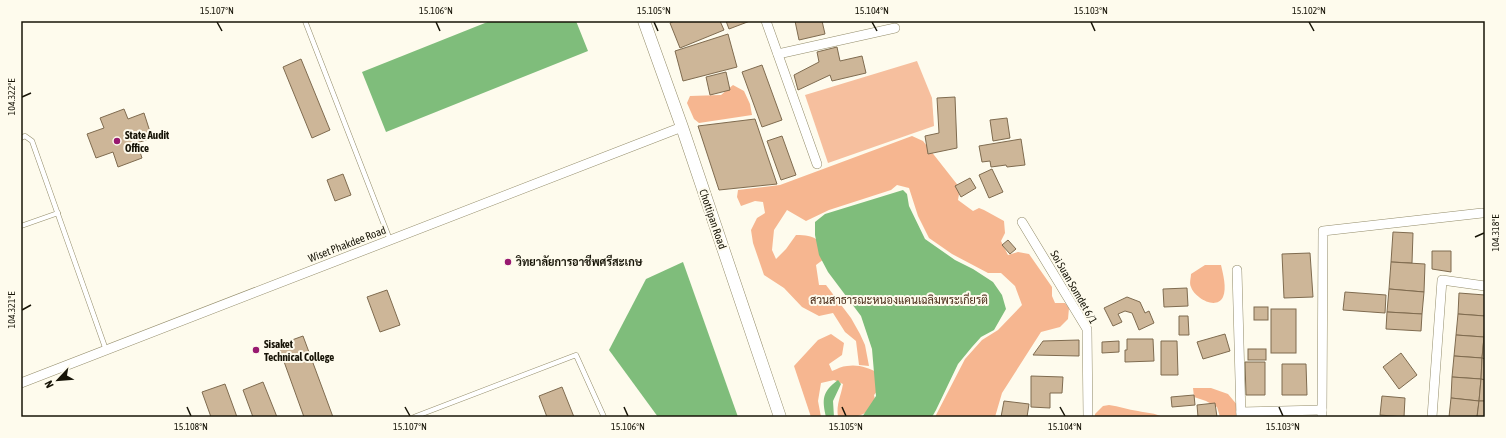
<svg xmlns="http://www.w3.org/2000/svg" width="1506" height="438" font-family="'Asap Condensed',Sarabun,sans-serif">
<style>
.green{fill:#f6bf9e}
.forest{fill:#f6b690}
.water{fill:#7fbd7b}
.building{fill:#cdb698;stroke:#7f6b4f}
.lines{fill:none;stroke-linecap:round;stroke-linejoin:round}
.service-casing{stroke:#948d6b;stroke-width:5.5}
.minor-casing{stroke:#948d6b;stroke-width:10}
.tertiary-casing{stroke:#948d6b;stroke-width:13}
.service{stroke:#fff;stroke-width:4.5}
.minor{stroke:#fff;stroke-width:9}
.tertiary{stroke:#fff;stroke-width:12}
.ticks{fill:none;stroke:#171407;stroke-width:1.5}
.poi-dot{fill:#981970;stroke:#fefbed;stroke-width:1.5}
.labels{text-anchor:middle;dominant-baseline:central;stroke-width:4;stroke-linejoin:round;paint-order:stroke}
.poi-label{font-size:11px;font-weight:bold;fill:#171407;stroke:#fefbed;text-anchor:start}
.street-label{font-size:11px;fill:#171407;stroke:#fefbed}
.park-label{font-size:11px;fill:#492915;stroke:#fefbed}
.neatline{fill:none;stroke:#171407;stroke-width:1.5}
.ticks-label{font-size:10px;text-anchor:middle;fill:#171407}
</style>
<rect width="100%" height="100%" fill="#fefbed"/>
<polygon class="green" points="917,61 932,98 934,126 828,163 805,95"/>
<g class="forest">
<polygon points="733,85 744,91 750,104 752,115 699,123 694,119 687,103 690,96 721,95"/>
<path d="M912,136l11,5 37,47 -2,12 15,11 6,-3 5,2 20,11 1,12 -4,8 7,14 10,-3 11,2 23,33v9l3,7h10l4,5 -1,11 -8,8 -19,5 -39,61 -7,24h-60l30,-58 17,-19 16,-10 24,-25 -7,-19 -14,-13h-13l-36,-19 -23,-16 -11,-22 -9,-28 -12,-3 -6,5 -62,20 -23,11 -19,-11 -13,20 -2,20 4,9 10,-10 10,-14c20,0 23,4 32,21l-12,9 3,20h7l25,33 9,16 5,11 4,21 -10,-1 -3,-24 -11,-9 -12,-19 -14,3 -17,-9 -18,-19 -20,-13 -11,-32 -2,-13 6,-12 8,-5 -2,-11 -8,-1 -14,5 -4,-9 1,-7 42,-5z"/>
<path d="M1205,265h16c2,9 6,23 2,32 -7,14 -29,0 -32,-10 -2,-4 0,-9 0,-13z"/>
<path d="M831,334l13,9 -2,12 -13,9 3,7c5,-2 10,-5 15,-5 11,-2 22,2 31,7l2,15 -6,7 2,9c-14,14 -20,13 -38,13 -2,-13 3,-21 5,-33l-9,-4 -13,3 -3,18 3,16h-10l-17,-51 24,-26z"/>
<polygon points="1193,388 1211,388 1228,394 1238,406 1237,417 1220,417 1217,407 1206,401 1194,397"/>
<path d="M1109,405c10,1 19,5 29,6 9,2 17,2 25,6h-68v-3l8,-8z"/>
</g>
<g class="water">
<polygon points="490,21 576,21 588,51 386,132 362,72"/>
<polygon points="903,190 907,194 909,206 925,239 955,260 973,269 993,282 1002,295 1006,309 994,330 981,337 972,347 958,364 936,410 932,417 862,417 876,396 872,349 861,316 828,272 819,255 815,235 815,222 825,214"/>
<polygon points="683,262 738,417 658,417 609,350 646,279"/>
<path d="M838,380l3,4 -8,17 1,16h-8c-4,-18 -4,-25 12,-37z"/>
</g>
<g class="building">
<polygon points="674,21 720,21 724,30 680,48 670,23"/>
<polygon points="726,21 750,21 729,29"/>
<polygon points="795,21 822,21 825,34 799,40"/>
<polygon points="728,34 737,67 683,81 675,51"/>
<polygon points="837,47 840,61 862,56 866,73 832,81 830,75 798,90 794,75 819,62 817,52"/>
<polygon points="301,59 330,130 312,138 283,67"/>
<polygon points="762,65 782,120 762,127 742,72"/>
<polygon points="726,72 730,90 710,95 706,77"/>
<polygon points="955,97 957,148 928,154 925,136 939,133 937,98"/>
<polygon points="124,109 128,119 144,113 152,138 137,143 142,158 118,167 113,152 96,158 87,134 104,128 100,118"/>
<polygon points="1007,118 1010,138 993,141 990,120"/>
<polygon points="755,119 777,184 719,190 698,126"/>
<polygon points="782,136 796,175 781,180 767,141"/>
<polygon points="1021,139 1025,165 1007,167 1006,165 991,167 990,161 982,162 979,146"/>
<polygon points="992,169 1003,192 989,198 979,175"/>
<polygon points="343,174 351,195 335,201 327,180"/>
<polygon points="970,178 976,188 961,197 955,186"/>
<polygon points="1393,232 1413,233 1412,263 1391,262"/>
<polygon points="1008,240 1016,249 1010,254 1002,245"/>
<polygon points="1432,251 1451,251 1451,272 1432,269"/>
<polygon points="1310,253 1313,297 1284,298 1282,254"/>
<polygon points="1391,262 1425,264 1424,292 1389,289"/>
<polygon points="1187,288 1188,306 1164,307 1163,289"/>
<polygon points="1389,289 1424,292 1422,314 1387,312"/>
<polygon points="387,290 400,325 380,332 367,297"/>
<polygon points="1345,292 1386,295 1385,313 1343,310"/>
<polygon points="1459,293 1485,295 1485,316 1458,314"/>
<polygon points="1127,297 1140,302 1145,313 1149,311 1154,323 1139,330 1132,313 1125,311 1118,314 1122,322 1113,326 1104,308"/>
<rect x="1254" y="307" width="14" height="13"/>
<rect x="1271" y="309" width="25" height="44"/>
<polygon points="1387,312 1422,314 1421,331 1386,329"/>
<polygon points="1458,314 1485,316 1484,337 1456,335"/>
<polygon points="1179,316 1188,316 1189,335 1179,335"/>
<polygon points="1225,334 1230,351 1203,359 1197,342"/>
<polygon points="1456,335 1484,337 1482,358 1454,356"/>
<polygon points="303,336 333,417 304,417 278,345"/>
<polygon points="1484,337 1485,337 1485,359 1482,358"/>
<polygon points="1127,339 1153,339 1154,361 1125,362 1125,350 1127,350"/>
<polygon points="1079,340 1079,356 1033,355 1043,341"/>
<polygon points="1119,341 1119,352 1102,353 1102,342"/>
<polygon points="1161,341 1177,341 1178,375 1161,375"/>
<rect x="1248" y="349" width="18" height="11"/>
<polygon points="1401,353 1417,375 1399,389 1383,367"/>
<polygon points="1454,356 1482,358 1481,379 1452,377"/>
<polygon points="1482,358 1485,359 1485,380 1481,379"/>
<polygon points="1245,362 1265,362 1265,395 1246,395"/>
<polygon points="1282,364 1306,364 1307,395 1282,395"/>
<polygon points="1031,376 1063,377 1062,393 1050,393 1050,408 1031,407"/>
<polygon points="1452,377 1481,379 1479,401 1451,398"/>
<polygon points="1481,379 1485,380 1485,401 1479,401"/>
<polygon points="263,382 277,417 253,417 243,390"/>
<polygon points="225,384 237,417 211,417 202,392"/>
<polygon points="562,387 574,417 547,417 539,396"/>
<polygon points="1194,395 1195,405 1172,407 1171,397"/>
<polygon points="1382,396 1405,398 1404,417 1380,415"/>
<polygon points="1451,398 1479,401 1477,417 1449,417"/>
<polygon points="1004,401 1029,404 1027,417 1001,417"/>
<polygon points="1479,401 1485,401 1485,417 1477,417"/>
<polygon points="1215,403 1217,417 1198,417 1197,405"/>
</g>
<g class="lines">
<g class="service-casing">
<g id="service">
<polyline points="305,21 390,240"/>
<polyline points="21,138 25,136 32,141 106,350"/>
<polyline points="21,226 58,213"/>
<polyline points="414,417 576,355 604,417"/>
</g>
</g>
<g class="minor-casing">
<g id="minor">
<polyline points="766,21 817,164"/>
<polyline points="778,54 895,28"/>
<polyline points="1022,222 1087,329 1088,417"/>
<polyline points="1237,270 1241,417"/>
<polyline points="21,383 682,127"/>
<polyline points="1241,412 1322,410"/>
<polyline points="1322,417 1323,231 1482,213"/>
<polyline points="1432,417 1442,280 1485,286"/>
</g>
</g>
<g class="tertiary-casing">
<polyline id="tertiary" points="644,21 682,127 780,417"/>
</g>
<use href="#service" class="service"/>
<use href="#minor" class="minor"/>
<use href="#tertiary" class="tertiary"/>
</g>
<path class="ticks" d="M217,22l5,9M436,22l4,9M654,22l4,9M872,22l5,9M1091,22l4,9M1309,22l5,9M22,97l9,-4M1475,237l9,-4M22,310l9,-5M187,407l4,9M405,407l5,9M624,407l4,9M842,407l4,9M1060,407l5,9M1279,407l4,9"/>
<g class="poi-dot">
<circle cx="117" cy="141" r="4"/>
<circle cx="508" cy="262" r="4"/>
<circle cx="256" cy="350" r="4"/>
</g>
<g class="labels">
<g class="poi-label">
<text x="125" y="135">State Audit<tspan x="125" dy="13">Office</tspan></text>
<text x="516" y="262">วิทยาลัยการอาชีพศรีสะเกษ</text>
<text x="264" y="344">Sisaket<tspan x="264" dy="13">Technical College</tspan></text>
</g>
<g class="street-label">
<text transform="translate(713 219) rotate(71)">Chottipan Road</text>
<text transform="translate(347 244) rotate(-21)">Wiset Phakdee Road</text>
<text transform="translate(1074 287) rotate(60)">Soi Suan Somdet 6/1</text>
</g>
<g class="park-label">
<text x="899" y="300">สวนสาธารณะหนองแคนเฉลิมพระเกียรติ</text>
</g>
</g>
<rect width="1506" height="438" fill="none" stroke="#fefbed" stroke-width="44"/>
<g transform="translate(58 380) rotate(244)" stroke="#fefbed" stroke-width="3" paint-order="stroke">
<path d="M0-3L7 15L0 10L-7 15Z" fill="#171407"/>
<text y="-6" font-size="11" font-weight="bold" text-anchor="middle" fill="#171407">N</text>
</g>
<rect x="22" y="22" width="1462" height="394" class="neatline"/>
<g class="ticks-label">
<text x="217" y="14">15.107°N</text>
<text x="436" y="14">15.106°N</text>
<text x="654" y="14">15.105°N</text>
<text x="872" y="14">15.104°N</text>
<text x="1091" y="14">15.103°N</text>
<text x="1309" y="14">15.102°N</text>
<text transform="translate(11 97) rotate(-90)" y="4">104.322°E</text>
<text transform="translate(1495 233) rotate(-90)" y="4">104.318°E</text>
<text transform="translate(11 310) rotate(-90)" y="4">104.321°E</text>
<text x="191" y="430">15.108°N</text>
<text x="410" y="430">15.107°N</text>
<text x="628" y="430">15.106°N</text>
<text x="846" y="430">15.105°N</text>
<text x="1065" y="430">15.104°N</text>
<text x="1283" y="430">15.103°N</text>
</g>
</svg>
